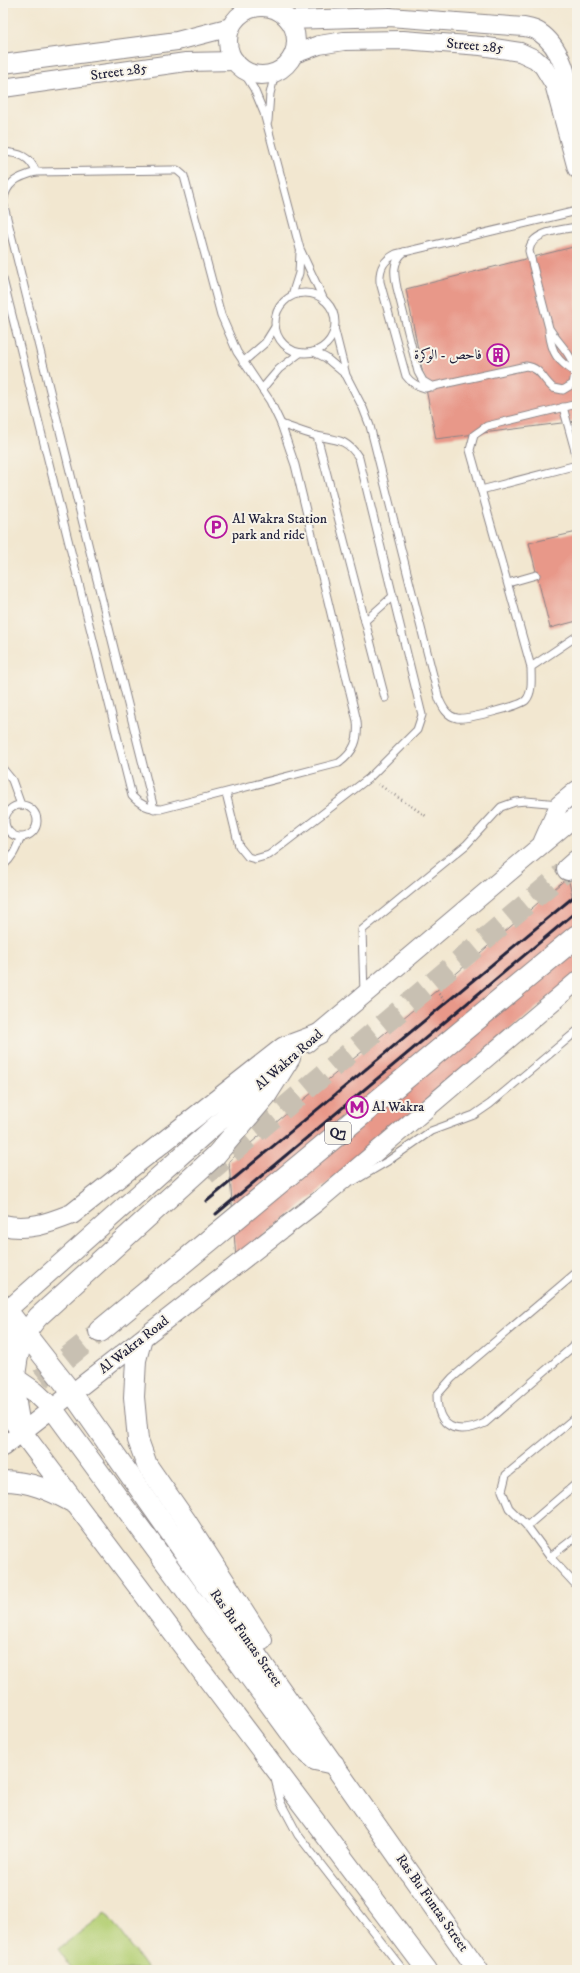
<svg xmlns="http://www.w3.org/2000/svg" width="580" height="1973" font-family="'IM FELL DW Pica',Amiri,serif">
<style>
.green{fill:#b5d076;stroke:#6c7958}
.building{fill:#e89889}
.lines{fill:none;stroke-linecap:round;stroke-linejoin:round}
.trunk-tunnel{stroke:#c8c0b2;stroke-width:22;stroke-dasharray:22 11;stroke-linecap:butt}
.service-casing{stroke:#8a8486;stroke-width:9}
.tertiary-casing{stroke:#8a8486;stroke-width:20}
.secondary-casing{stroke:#8a8486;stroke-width:22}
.trunk-casing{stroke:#8a8486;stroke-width:24}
.path{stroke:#8a8486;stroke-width:2.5;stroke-dasharray:1 3;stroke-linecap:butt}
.service{stroke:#fff;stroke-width:7}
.tertiary{stroke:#fff;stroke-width:18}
.secondary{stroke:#fff;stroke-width:20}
.trunk{stroke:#fff;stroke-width:22}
.rail{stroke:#22223b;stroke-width:3}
.labels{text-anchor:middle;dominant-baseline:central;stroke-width:4;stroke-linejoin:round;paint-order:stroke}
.shield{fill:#f7f3e8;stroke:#62616f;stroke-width:1}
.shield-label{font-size:13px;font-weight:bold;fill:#22223b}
.street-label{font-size:14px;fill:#22223b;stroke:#f7f3e8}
.poi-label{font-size:14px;fill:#22223b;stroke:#f7f3e8;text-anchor:start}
</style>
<rect width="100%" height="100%" fill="#f7f3e8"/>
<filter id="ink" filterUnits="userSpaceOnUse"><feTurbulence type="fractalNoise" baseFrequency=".025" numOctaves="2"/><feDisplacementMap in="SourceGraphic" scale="8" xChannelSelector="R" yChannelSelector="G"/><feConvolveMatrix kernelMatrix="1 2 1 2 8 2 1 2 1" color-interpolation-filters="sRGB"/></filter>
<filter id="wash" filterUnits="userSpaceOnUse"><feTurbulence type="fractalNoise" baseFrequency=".012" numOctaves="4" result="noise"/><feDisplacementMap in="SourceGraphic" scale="16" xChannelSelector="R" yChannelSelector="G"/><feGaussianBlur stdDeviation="0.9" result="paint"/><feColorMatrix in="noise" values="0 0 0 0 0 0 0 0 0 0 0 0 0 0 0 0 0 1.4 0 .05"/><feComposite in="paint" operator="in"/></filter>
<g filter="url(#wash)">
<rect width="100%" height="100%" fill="#f2e7d0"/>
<polygon class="green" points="106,1913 148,1970 73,1970 58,1949"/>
<g id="blocks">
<g class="building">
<polygon points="577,246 577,421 436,439 406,289"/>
<polygon points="577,532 577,621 550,628 529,543"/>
<polygon points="568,877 577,918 577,974 236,1260 229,1161 436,991"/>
</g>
</g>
</g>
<g filter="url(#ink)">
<use href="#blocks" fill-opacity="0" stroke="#8a8486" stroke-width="1"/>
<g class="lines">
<g class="trunk-tunnel">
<polyline points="206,1174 568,869"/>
<polyline points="15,1400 100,1331"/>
</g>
<g class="service-casing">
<g id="service">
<polyline points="241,68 254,89 264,113 300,249 324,300"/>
<polyline points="268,121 270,94 275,73"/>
<path d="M3,152c16,1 27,4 33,20"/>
<path d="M3,202c3,-20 15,-25 33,-30l136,-2h5l7,6 37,139 16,37 33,49 11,23 14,41 62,256c2,19 -3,31 -18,42l-178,46c-12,0 -21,-4 -29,-13l-129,-517"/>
<polyline points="3,202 154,809"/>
<path d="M577,211l-181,43c-12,6 -17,14 -16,28l26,94c5,7 10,10 19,12l101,-22c15,2 16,13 27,22l10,2 10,-6c7,-26 -13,-37 -24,-56l-20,-77c2,-20 32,-21 48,-24"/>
<path d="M404,252c-12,10 -10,22 -7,36l21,84 5,9 10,6"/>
<circle cx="305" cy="323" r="30"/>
<polyline points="292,295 299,273 300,253"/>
<path d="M335,331l11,44 17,33 7,18 69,273c4,9 8,17 18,19 8,2 64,-12 69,-18 7,-8 5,-22 5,-33l46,-31"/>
<path d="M549,331c3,24 8,29 28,43"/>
<polyline points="314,352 326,358 345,374"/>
<polyline points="243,362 265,343 275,327"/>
<polyline points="262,389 279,369 300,353"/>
<polyline points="563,407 577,458"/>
<polyline points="317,436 385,698"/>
<polyline points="481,490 577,465"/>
<polyline points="508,583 536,575"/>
<polyline points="365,621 393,596"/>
<polyline points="531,667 470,450 474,435 487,426 577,404"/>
<polyline points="3,769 12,780 21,805"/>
<path d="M226,793l13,53 9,11 7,2 14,-4 100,-77 48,-48 5,-15 -63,-257c-12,-19 -22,-18 -42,-22 -12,-3 -24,-8 -36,-12"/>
<circle cx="21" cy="821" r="16"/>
<path d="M3,866c9,-8 13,-16 17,-28"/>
<polyline points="364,993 362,930 466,845 501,807 515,802 526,801 559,804"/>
<polyline points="354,1181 388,1161 431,1131 474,1115 490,1104 577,1031"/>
<path d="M577,1272l-125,106 -15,17c0,33 20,41 48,28l92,-80"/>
<polyline points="577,1416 506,1475 502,1491 509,1508 527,1526 550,1557 577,1586"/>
<polyline points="527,1526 577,1483"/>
<polyline points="550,1557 577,1536"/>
<polyline points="275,1779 281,1803 298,1835 403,1970"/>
</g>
</g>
<g class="tertiary-casing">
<g id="tertiary">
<circle cx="262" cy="41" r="34"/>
<path d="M289,20l100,-3 135,10c5,1 11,2 15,5 28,18 31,61 38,91"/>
<polyline points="294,54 319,45 344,41 403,40 481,46 520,52 535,59 543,66 554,84 577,169"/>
<polyline points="3,64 177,41 231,27"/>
<polyline points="3,88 186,62 235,61"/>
<polyline points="543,841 559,805 577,790"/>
<polyline points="307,1043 577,815"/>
<polyline points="3,1314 281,1067"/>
<polyline points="3,1447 317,1202 577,981"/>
</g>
</g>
<g class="secondary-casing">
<g id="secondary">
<path d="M3,1225c25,6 46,-2 69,-11l212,-167 35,-13"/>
<polyline points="3,1305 72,1393 478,1970"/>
<polyline points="141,1341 136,1360 134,1397 138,1440 147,1465 186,1521 262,1640"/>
<polyline points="3,1368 7,1311"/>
<polyline points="3,1370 35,1392 52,1408 301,1747 315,1760 334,1764"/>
<polyline points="3,1407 427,1970"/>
<path d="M21,1428c-8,-30 -9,-63 4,-93 3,-6 8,-12 13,-18l177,-161 51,-60 24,-38"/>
<path d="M3,1481c26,0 47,9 69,21"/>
</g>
</g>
<g class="trunk-casing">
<g id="trunk">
<polyline points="568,869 577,861"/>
<polyline points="100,1331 577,936"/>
</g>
</g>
<g class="path">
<polyline points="378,784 426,816"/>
<polyline points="436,991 446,1002"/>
<polyline points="292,1130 513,947"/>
</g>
<use href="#service" class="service"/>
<use href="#tertiary" class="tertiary"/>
<use href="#secondary" class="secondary"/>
<use href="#trunk" class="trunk"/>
<g class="rail">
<polyline points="207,1201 577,894"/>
<polyline points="216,1214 577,911"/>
</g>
</g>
</g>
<defs>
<g id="building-ring" transform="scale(1.15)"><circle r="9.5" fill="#f7f3e8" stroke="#b5179e" stroke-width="1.5"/><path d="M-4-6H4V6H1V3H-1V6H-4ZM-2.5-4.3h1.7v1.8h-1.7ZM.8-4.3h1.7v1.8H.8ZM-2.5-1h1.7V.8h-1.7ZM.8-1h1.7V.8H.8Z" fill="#b5179e"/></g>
<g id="parking-ring" transform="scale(1.15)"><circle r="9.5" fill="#f7f3e8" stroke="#b5179e" stroke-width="1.5"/><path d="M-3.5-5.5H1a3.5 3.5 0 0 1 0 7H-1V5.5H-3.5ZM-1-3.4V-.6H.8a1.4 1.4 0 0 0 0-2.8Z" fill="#b5179e"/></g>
<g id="metro-ring" transform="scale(1.15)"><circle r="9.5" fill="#f7f3e8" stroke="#b5179e" stroke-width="1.5"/><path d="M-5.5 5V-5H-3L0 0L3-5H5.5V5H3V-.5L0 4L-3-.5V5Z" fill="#b5179e"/></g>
</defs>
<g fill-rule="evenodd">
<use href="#building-ring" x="498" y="355"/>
<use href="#parking-ring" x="216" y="527"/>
<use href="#metro-ring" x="357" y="1107"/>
</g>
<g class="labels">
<rect class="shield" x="325" y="1122" width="26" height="22" rx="3"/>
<g class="shield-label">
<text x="338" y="1133">Q7</text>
</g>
<g class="street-label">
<text transform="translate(475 46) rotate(5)">Street 285</text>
<text transform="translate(119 72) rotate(-8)">Street 285</text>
<text transform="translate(289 1060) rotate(-41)">Al Wakra Road</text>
<text transform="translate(134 1345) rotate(-38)">Al Wakra Road</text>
<text transform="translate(246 1638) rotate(55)">Ras Bu Funtas Street</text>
<text transform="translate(432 1903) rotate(55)">Ras Bu Funtas Street</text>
</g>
<g class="poi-label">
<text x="482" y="355" text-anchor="end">فاحص - الوكرة</text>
<text x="232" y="519">Al Wakra Station<tspan x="232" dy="16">park and ride</tspan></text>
<text x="372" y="1107">Al Wakra</text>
</g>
</g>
<rect width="580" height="1973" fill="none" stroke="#f7f3e8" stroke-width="16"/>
</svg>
